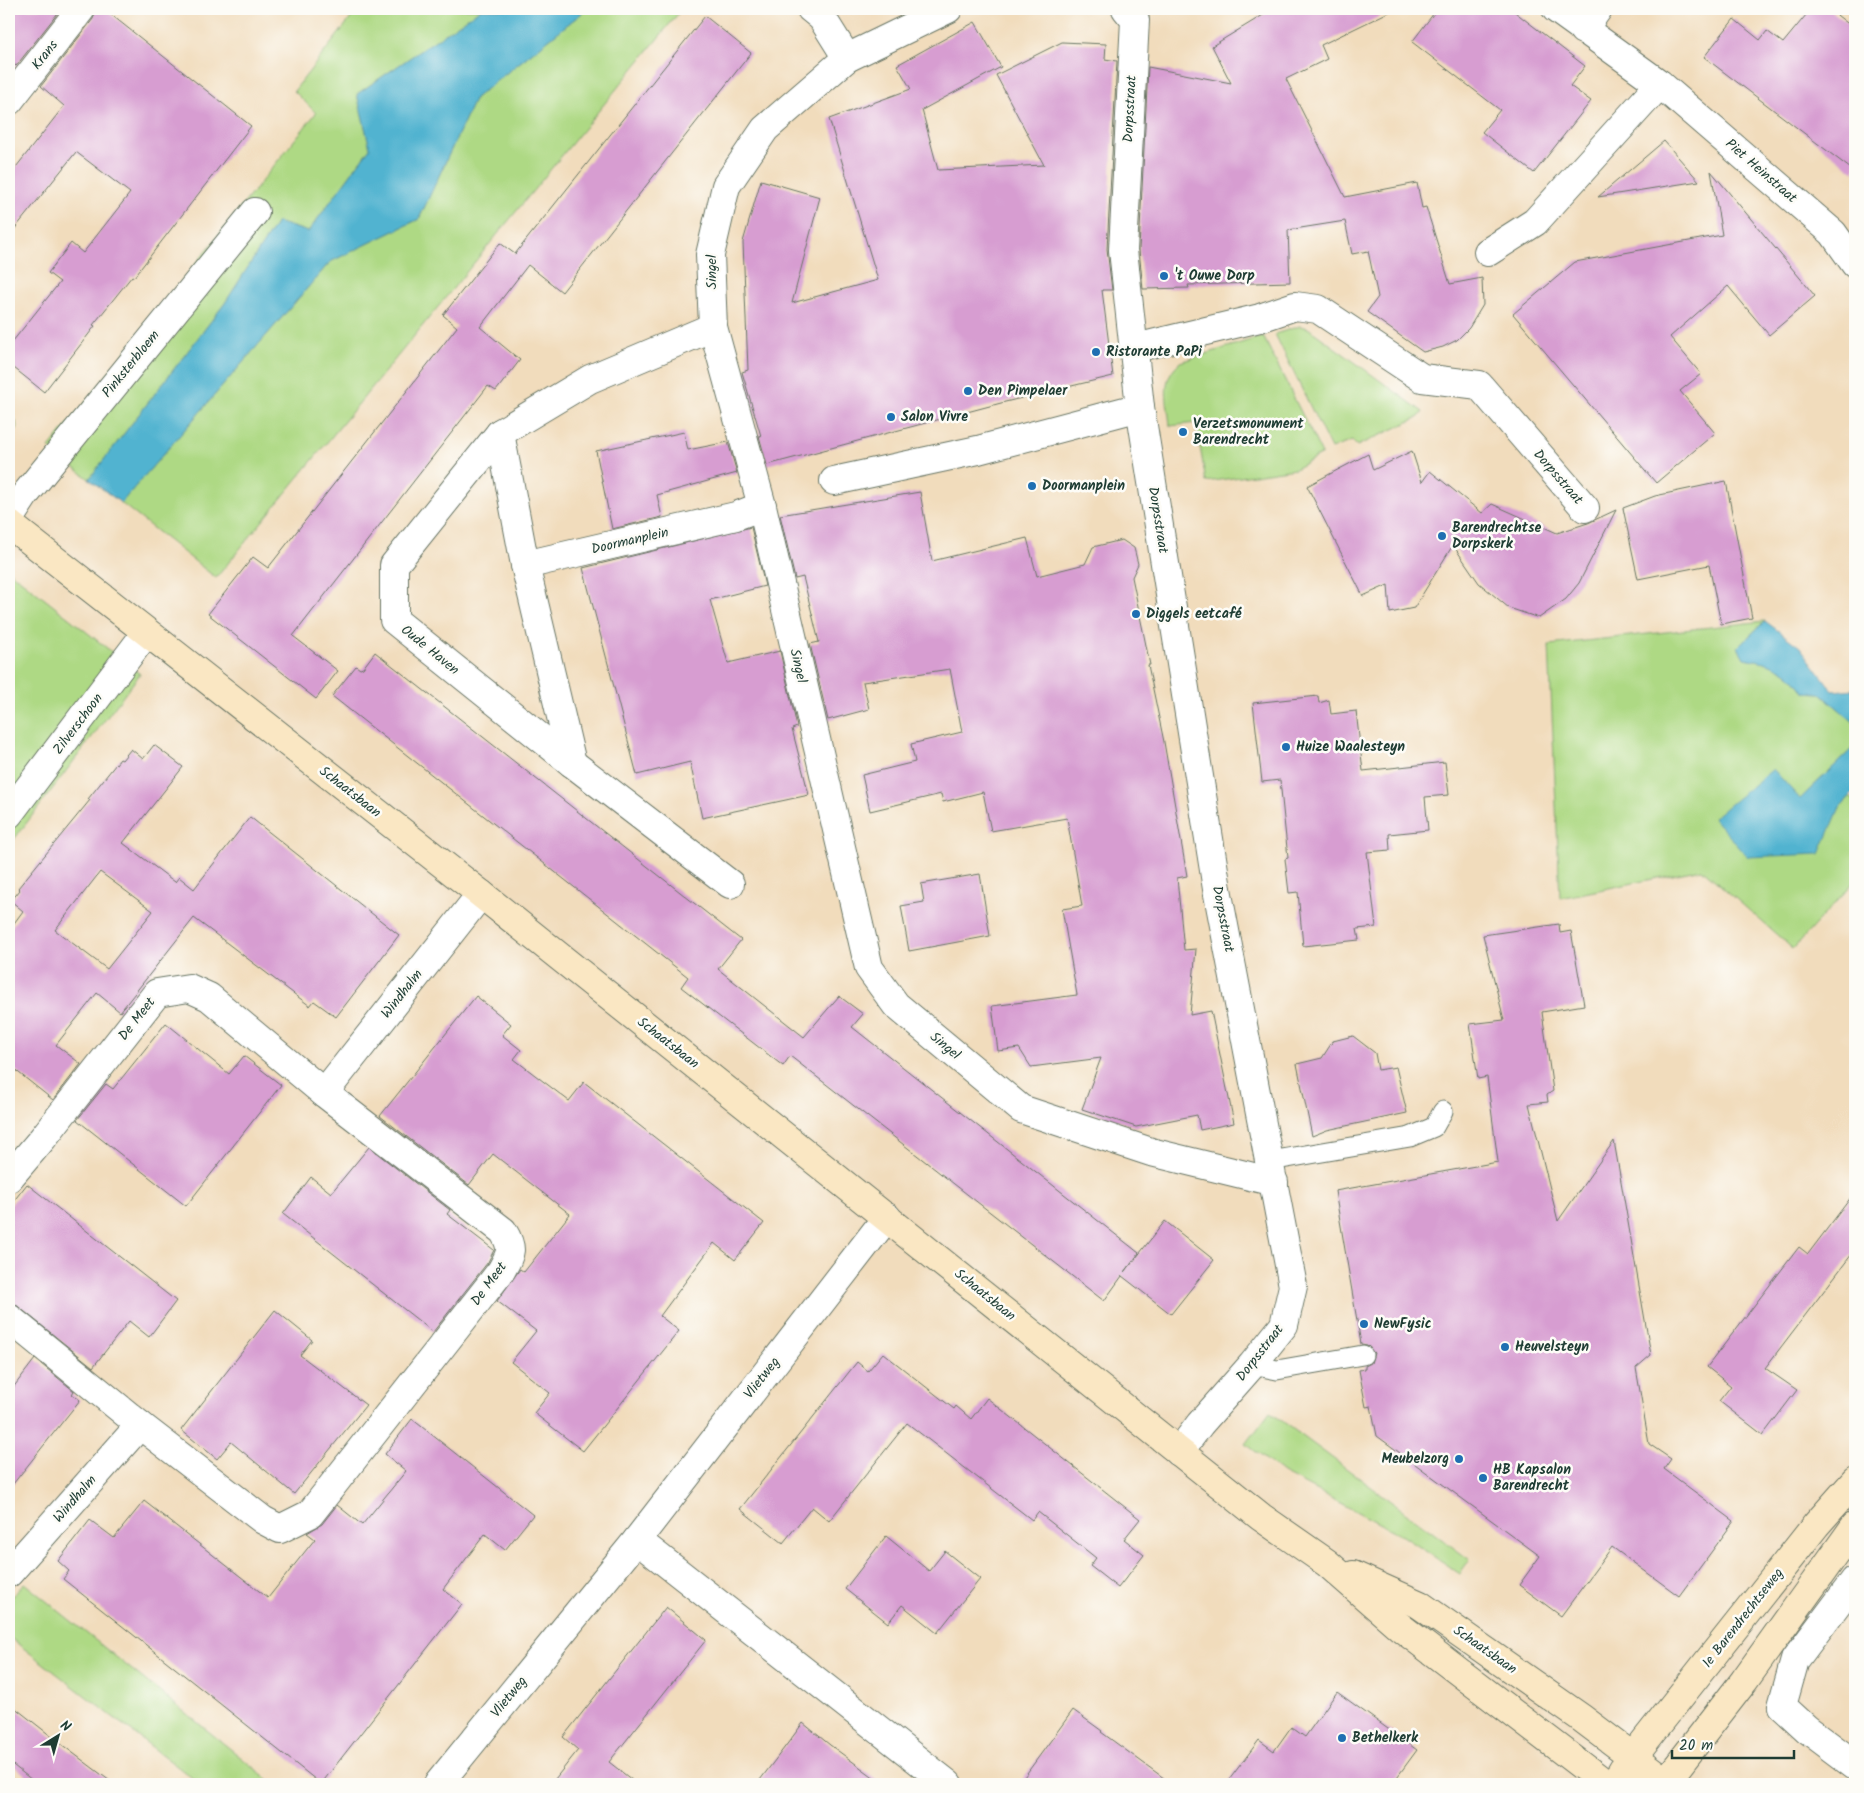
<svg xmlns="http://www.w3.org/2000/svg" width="1864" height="1793" font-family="Kalam,sans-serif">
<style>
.green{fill:#aed984;stroke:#668b5c}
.water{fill:#51b3d0;stroke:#387882}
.building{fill:#d79dd1;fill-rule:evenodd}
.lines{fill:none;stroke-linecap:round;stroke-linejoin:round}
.lane-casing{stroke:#687564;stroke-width:21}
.street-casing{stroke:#687564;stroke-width:30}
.secondary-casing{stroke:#687564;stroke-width:30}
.lane{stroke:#fff;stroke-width:19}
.street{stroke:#fff;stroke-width:28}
.secondary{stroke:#fae7c3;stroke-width:28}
.poi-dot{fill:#1f6fb2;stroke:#fdfcf7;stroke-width:2}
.labels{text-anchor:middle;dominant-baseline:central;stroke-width:5;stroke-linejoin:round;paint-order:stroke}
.street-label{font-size:14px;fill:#1f3d34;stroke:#fdfcf7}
.poi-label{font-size:14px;font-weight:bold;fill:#1f3d34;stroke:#fdfcf7;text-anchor:start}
</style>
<rect width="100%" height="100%" fill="#fdfcf7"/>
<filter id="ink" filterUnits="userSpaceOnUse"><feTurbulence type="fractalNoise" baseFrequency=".02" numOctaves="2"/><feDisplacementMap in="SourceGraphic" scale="10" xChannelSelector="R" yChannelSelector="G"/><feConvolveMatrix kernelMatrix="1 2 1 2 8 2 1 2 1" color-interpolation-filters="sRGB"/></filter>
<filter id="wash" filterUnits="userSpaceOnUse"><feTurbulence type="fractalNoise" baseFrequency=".0096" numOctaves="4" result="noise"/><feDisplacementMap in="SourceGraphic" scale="20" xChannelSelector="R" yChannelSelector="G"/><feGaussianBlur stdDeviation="1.12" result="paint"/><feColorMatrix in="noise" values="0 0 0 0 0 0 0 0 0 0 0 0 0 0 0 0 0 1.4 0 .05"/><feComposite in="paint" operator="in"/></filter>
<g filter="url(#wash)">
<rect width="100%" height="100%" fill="#f1dcbc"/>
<g class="green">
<polygon points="358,9 481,9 357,94 370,148 308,232 277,222 225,303 89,479 49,448 316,113 294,91"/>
<polygon points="587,9 682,9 216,578 121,503 330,262 419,219 475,98"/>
<polygon points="1300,326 1308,328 1423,412 1419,417 1357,446 1352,441 1331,449 1275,334"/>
<path d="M1263,336l59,118 -27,15 -89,13 -10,-59 -26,3c-2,-26 -11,-45 10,-64z"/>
<polygon points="9,416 16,421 17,428 9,437"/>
<polygon points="9,571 140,674 9,846 9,655 12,650 9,647"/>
<path d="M1765,621l-27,26 6,11c27,4 45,10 60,34l16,1 35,30v23l-55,53 19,55 21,-47 10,-10 5,4v80l-62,68 -91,-80 -142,29 -11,-253z"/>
<polygon points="1270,1412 1470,1560 1460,1574 1403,1536 1283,1473 1246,1444"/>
<polygon points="24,1583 274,1784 200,1784 9,1637 9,1597 15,1594"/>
</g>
<g class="water">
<polygon points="481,9 587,9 475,98 419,219 330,262 121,503 89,479 225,303 277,222 308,232 370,148 357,94"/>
<path d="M1765,621l35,26 33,44 22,-2v34l-35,-30 -16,-1c-15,-24 -33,-30 -60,-34l-6,-11z"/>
<polygon points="1855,746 1855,791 1840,807 1820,854 1748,857 1713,818 1773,769 1800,799"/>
</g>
<g id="blocks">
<g class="building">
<polygon points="9,9 61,9 16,66 9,60"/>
<polygon points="96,9 104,9 251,126 134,277 132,276 93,325 95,326 44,392 9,364 9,346 60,282 48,273 71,243 83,253 130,193 76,152 9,236 9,176 64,106 41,86 93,19"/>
<polygon points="1273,9 1395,9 1321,45 1327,59 1286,79 1345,197 1417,183 1422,208 1426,207 1450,284 1482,278 1483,305 1469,328 1457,340 1443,347 1423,352 1367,312 1378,297 1368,251 1352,254 1345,221 1288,230 1290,282 1188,285 1189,288 1143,289 1139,250 1148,67 1231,83 1212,46"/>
<polygon points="1437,9 1511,9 1585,66 1570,86 1591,101 1534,173 1482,132 1500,110 1412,42"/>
<polygon points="1811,9 1829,9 1855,29 1855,172 1704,57 1734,19 1760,40 1767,31 1783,43"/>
<polygon points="705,16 751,53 562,292 528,265 480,327 520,360 496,391 488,386 293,636 338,671 316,699 208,614 253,557 268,568 457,327 443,315 500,243 515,254"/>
<polygon points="975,22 1001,67 922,110 938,170 1044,165 996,75 1062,42 1106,44 1105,59 1117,61 1107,249 1112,290 1102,290 1113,376 1001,403 767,465 759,436 761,436 742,372 748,370 743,242 761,180 820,197 792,303 878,280 829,119 911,89 897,65"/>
<polygon points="1664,141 1699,181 1598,197"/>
<polygon points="1711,171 1815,296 1769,335 1728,286 1670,337 1701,374 1680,391 1715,433 1656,483 1513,314 1575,262 1722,235"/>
<polygon points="684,432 688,450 728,442 737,473 657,495 662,517 612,529 596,451"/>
<polygon points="1412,451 1422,482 1430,471 1482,513 1492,504 1557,533 1588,523 1616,510 1579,583 1566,599 1539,618 1509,608 1479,583 1453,545 1414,608 1390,613 1388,585 1363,596 1307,486 1368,454 1373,470"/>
<polygon points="1726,481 1752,618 1721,624 1709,565 1638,579 1623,508 1655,496"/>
<polygon points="920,492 932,561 1027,538 1037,576 1085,564 1093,547 1122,540 1134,548 1138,564 1132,577 1150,665 1148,665 1164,742 1187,876 1177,878 1184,950 1196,949 1190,1015 1211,1011 1234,1123 1200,1130 1197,1115 1136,1127 1082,1109 1101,1058 1031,1067 1019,1048 998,1051 992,1006 1077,995 1062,909 1082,906 1067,818 991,831 983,792 943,802 941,794 870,811 862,775 915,762 911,744 962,732 950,669 863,682 869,709 828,720 810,644 819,642 803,577 795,579 780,515"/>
<polygon points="751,527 765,586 710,600 728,663 780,651 797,727 792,729 809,795 702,818 690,762 637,775 583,568"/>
<polygon points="375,652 741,940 718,969 804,1037 839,996 863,1014 852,1027 1139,1253 1125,1272 1165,1221 1214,1260 1171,1314 1122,1276 1104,1301 790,1056 783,1066 681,987 688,977 332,696 356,666 360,669 363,668"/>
<polygon points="1318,696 1319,703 1329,700 1331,714 1356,711 1363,771 1445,762 1449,795 1425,797 1428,830 1389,834 1390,850 1367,852 1376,927 1357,929 1359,940 1303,946 1298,892 1289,893 1285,859 1288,858 1280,780 1262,782 1253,703"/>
<path d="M154,745l29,22 -60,76 52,39 4,-5 15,12 56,-72 149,118 -63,82 -22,-16 -4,5 -116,-88 -74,94 -23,-19 -41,52 25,19 -28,36 -44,-35v-135l14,-19 -12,-10 9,-11 -2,-2 72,-88 -2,-1 32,-40 2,1 9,-11 12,10zM100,872l53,39 -46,58 -52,-39z"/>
<polygon points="980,874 990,936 909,951 901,906 924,902 921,884"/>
<polygon points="1559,924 1560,933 1571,931 1584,1005 1542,1012 1553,1091 1547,1095 1548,1102 1529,1104 1558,1221 1614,1141 1651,1355 1636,1368 1649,1444 1671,1459 1664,1469 1734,1521 1679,1596 1612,1547 1561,1616 1519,1585 1540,1556 1377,1436 1371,1406 1366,1407 1359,1370 1365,1369 1365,1366 1371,1363 1374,1353 1367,1345 1361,1344 1335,1191 1498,1162 1487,1077 1478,1079 1470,1024 1504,1020 1483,935"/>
<polygon points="476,996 511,1024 502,1035 521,1050 514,1059 569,1101 584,1082 764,1223 735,1260 714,1243 660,1316 679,1331 583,1451 534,1413 550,1393 511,1362 536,1331 497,1301 520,1269 524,1272 570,1214 493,1154 469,1185 380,1116"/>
<polygon points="166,1023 229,1074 244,1056 281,1085 186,1206 77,1120 106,1084 113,1089"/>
<polygon points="1353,1036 1375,1053 1378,1070 1396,1067 1407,1113 1327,1130 1312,1136 1297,1064 1322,1058 1333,1041"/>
<polygon points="369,1147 450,1210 447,1214 494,1250 488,1262 433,1332 283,1214 311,1177 331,1193"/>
<polygon points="27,1184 176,1301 149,1337 129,1321 93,1367 9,1299 9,1207"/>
<polygon points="1855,1192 1855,1250 1765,1368 1797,1390 1763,1435 1719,1401 1731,1386 1707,1367 1799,1247 1808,1254"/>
<polygon points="275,1310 312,1340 300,1355 366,1405 294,1494 231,1442 217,1459 181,1430"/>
<polygon points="883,1353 954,1409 956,1406 971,1419 987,1398 1140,1519 1124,1539 1144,1555 1118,1588 1090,1566 1096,1558 1038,1512 1032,1520 907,1423 829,1521 812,1507 783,1543 740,1509 857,1362 868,1371"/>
<polygon points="35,1359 74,1391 72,1394 80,1400 9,1489 9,1393"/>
<polygon points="412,1419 533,1515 505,1550 485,1534 443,1589 462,1604 321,1784 63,1579 69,1571 58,1561 90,1520 114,1538 144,1501 268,1598 315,1539 307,1533 322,1524 337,1505 362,1525 406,1471 385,1454"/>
<polygon points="886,1536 929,1571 945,1551 980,1579 937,1633 902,1605 888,1623 845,1589"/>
<polygon points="666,1607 706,1640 609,1762 637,1784 551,1784 578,1750 563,1737"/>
<polygon points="1337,1692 1417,1750 1392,1784 1226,1784 1259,1740 1274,1751 1291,1727 1305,1737"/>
<polygon points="9,1703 61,1744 114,1784 37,1784 9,1762"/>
<polygon points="1073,1710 1102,1731 1101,1732 1172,1784 1019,1784"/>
<polygon points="803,1723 830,1745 883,1784 757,1784"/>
</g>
</g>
</g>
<g filter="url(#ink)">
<use href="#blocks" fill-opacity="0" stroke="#687564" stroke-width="1"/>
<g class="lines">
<g class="lane-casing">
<g id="lane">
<polyline points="1270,1161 1410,1137 1434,1127 1443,1111"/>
<polyline points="1252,1365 1277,1370 1363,1355"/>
</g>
</g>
<g class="street-casing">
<g id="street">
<polyline points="811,9 822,18 847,58"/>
<polyline points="948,9 847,58 765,129 726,186 710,255 713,327 762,506 869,968 896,1005 1021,1109 1151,1152 1274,1182"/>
<polyline points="1126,9 1135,20 1123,250 1140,407 1217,889 1293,1286 1284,1325 1252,1365 1200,1424 1179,1452"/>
<polyline points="1556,9 1660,84 1833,233 1855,264"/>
<polyline points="1583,30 1598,9"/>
<polyline points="9,101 81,9"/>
<polyline points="1488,252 1535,222 1660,84"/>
<polyline points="713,327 590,379 500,433 394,565 394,620 572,763 730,884"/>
<polyline points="1135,348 1260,318 1295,306 1318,309 1422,378 1479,385 1585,508"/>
<polyline points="500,433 525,565 572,763"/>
<polyline points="834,481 978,450 1140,407"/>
<polyline points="9,519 24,496 255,212"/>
<polyline points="525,565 736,516 762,506"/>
<polyline points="9,814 146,633"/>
<polyline points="324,1093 481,894"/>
<path d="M9,1178l34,-40 114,-145 32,-5 20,9 115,96 179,138c11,18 8,22 -2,40l-191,243 -30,15 -17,-9 -123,-95 -131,-107"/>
<polyline points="637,1540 948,1784"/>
<polyline points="9,1573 140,1425"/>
<polyline points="1855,1580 1795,1660 1782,1706 1807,1729 1855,1765"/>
<polyline points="438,1784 637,1540 887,1217"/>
</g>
</g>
<g class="secondary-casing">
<g id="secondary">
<polyline points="9,524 481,894 1261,1517 1327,1563 1399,1626 1606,1784"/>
<polyline points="1353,1575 1420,1605 1580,1717 1669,1784"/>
<polyline points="1622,1770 1816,1525 1855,1481"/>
<polyline points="1664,1784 1744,1681 1855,1526"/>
</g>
</g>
<use href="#lane" class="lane"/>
<use href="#street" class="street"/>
<use href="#secondary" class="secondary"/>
</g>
</g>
<g class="poi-dot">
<circle cx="1164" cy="276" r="5"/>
<circle cx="1096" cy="352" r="5"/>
<circle cx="968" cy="391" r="5"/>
<circle cx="891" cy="417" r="5"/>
<circle cx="1183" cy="432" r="5"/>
<circle cx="1032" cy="486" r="5"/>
<circle cx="1442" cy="536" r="5"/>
<circle cx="1136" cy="614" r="5"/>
<circle cx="1286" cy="747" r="5"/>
<circle cx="1364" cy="1324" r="5"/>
<circle cx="1505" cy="1347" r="5"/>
<circle cx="1459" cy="1459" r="5"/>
<circle cx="1483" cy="1478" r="5"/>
<circle cx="1342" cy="1738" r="5"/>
</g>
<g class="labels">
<g class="street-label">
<text transform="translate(45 55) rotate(-52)">Krans</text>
<text transform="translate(1130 109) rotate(-87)">Dorpsstraat</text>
<text transform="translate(1761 171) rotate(41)">Piet Heinstraat</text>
<text transform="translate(712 272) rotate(-90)">Singel</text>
<text transform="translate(131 364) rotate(-51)">Pinksterbloem</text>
<text transform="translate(1558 477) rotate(49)">Dorpsstraat</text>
<text transform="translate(1158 520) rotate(81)">Dorpsstraat</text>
<text transform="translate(630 541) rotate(-13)">Doormanplein</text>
<text transform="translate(430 650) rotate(39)">Oude Haven</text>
<text transform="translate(798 666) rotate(77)">Singel</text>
<text transform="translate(78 724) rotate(-53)">Zilverschoon</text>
<text transform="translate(350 792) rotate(38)">Schaatsbaan</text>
<text transform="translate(1223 919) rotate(79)">Dorpsstraat</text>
<text transform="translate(402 994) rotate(-52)">Windhalm</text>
<text transform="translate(137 1019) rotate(-52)">De Meet</text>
<text transform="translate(668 1043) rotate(38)">Schaatsbaan</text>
<text transform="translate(945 1046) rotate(40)">Singel</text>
<text transform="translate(489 1284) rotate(-54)">De Meet</text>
<text transform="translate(985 1295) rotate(39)">Schaatsbaan</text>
<text transform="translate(1260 1353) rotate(-52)">Dorpsstraat</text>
<text transform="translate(762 1378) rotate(-52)">Vlietweg</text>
<text transform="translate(75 1499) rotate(-49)">Windhalm</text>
<text transform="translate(1743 1618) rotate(-52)">1e Barendrechtseweg</text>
<text transform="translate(1485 1650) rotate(35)">Schaatsbaan</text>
<text transform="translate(509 1697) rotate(-51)">Vlietweg</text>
</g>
<g class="poi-label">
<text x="1174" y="276">'t Ouwe Dorp</text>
<text x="1106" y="352">Ristorante PaPi</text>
<text x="978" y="391">Den Pimpelaer</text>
<text x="901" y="417">Salon Vivre</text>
<text x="1193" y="424">Verzetsmonument<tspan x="1193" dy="16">Barendrecht</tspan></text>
<text x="1042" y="486">Doormanplein</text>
<text x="1452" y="528">Barendrechtse<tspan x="1452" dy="16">Dorpskerk</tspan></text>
<text x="1146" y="614">Diggels eetcafé</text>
<text x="1296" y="747">Huize Waalesteyn</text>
<text x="1374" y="1324">NewFysic</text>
<text x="1515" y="1347">Heuvelsteyn</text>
<text x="1449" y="1459" text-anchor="end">Meubelzorg</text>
<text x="1493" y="1470">HB Kapsalon<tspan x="1493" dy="16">Barendrecht</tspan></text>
<text x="1352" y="1738">Bethelkerk</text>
</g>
</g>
<rect width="1864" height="1793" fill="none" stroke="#fdfcf7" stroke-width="30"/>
<g transform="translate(58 1736) rotate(37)" stroke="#fdfcf7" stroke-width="4" paint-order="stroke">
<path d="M0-4L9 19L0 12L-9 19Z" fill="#1f3d34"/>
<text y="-8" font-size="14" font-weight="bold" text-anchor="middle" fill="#1f3d34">N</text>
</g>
<path d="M1672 1750v8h122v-8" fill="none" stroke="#1f3d34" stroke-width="2.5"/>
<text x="1679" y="1750" font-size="15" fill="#1f3d34" stroke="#fdfcf7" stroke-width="4" paint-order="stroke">20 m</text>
</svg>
